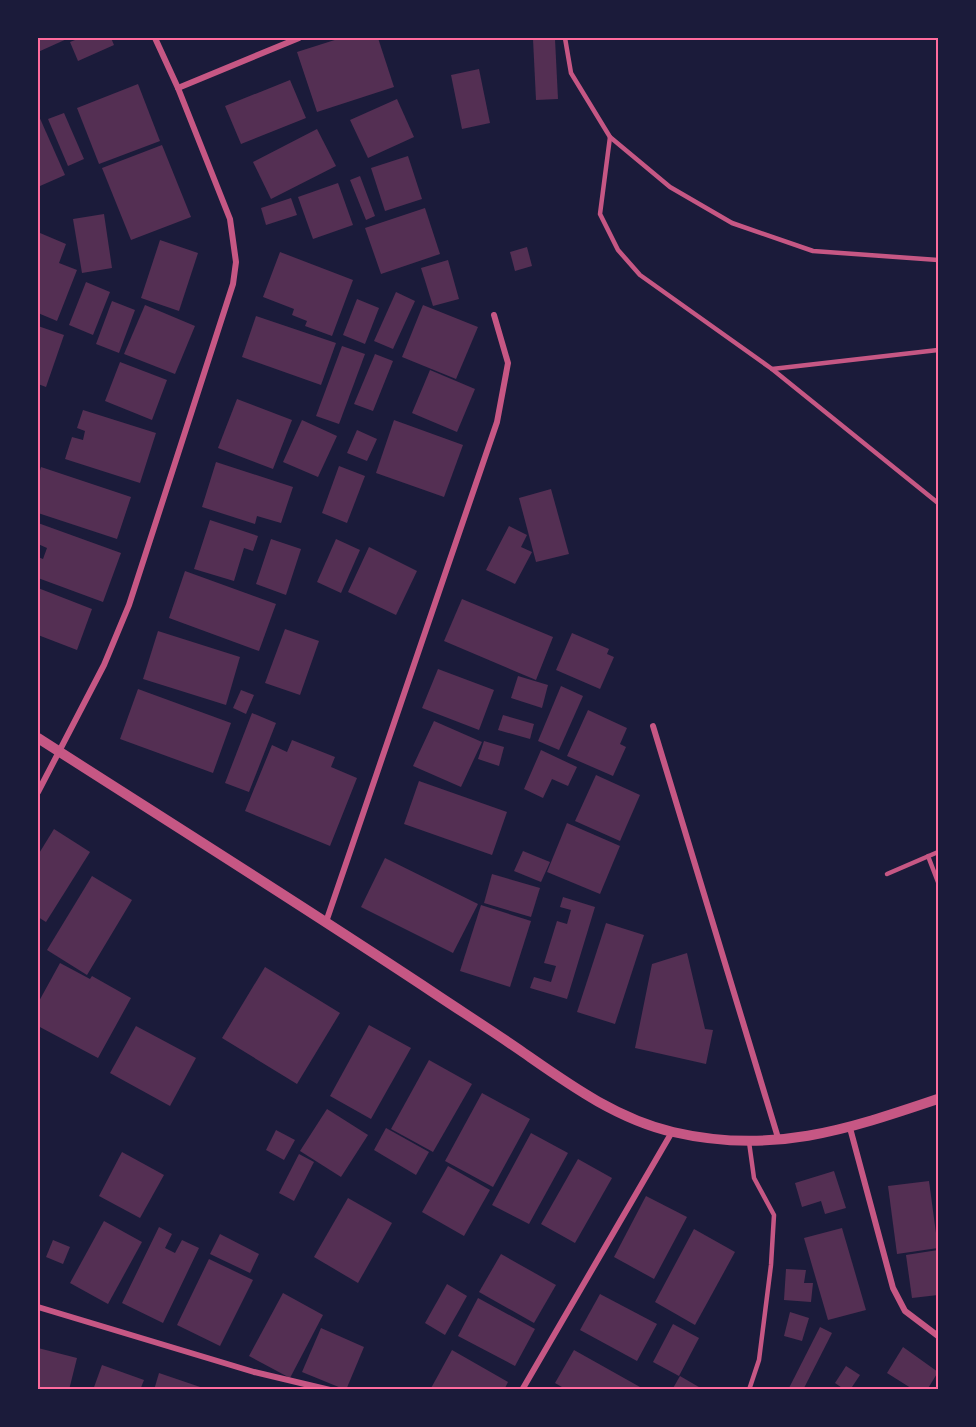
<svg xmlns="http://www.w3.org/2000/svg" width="976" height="1427" font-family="Overpass,sans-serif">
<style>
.building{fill:#542f53}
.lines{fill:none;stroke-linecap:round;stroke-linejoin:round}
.service{stroke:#c65784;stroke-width:4.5}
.minor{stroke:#c65784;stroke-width:6}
.tertiary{stroke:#c65784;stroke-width:10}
.neatline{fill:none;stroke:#ff6b9d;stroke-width:2}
</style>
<rect width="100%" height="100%" fill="#1b1b3a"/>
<g class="building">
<polygon points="38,38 69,38 38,52"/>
<polygon points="80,38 111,38 114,45 78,61 70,42"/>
<polygon points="341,38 378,38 394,87 317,112 297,52"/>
<polygon points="533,39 555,39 558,99 536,100"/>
<polygon points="479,69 490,123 462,129 451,75"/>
<polygon points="290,80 306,118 241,144 225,106"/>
<polygon points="138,84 160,141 99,164 77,108"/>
<polygon points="397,99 414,137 368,158 350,120"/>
<polygon points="64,113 84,159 68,166 48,119"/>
<polygon points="38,114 65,175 40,186 38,181"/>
<polygon points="317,129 336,166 271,199 253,162"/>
<polygon points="162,145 191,217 131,240 102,168"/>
<polygon points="408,156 422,199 385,211 371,168"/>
<polygon points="360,176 375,216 366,220 350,180"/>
<polygon points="338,183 353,225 313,239 298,197"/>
<polygon points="291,198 297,215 266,225 261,208"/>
<polygon points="425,208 440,254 381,274 365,228"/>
<polygon points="104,214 112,268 82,273 73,219"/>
<polygon points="40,233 66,244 59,263 77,270 57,321 38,313"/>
<polygon points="160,240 198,253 179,311 141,298"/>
<polygon points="527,247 532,266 515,271 510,252"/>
<polygon points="280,252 353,280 332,336 305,326 307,321 292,315 294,309 263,297"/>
<polygon points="448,260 459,299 433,306 421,268"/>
<polygon points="86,282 110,292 93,335 69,325"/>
<polygon points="396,292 415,301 393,349 374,341"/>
<polygon points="357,299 379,308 365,344 343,335"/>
<polygon points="112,301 135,310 119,353 96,344"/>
<polygon points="145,305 195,326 175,374 124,354"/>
<polygon points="423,305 478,327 456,379 402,357"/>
<polygon points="256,316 336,343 321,385 242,357"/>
<polygon points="38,326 64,335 46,387 38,384"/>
<polygon points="342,346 365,354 339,424 316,416"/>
<polygon points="375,354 393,361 373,411 354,404"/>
<polygon points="120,362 167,380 152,420 105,401"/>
<polygon points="430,370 475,389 457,432 412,413"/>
<polygon points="237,399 292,420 273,469 218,448"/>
<polygon points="83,410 156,433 140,483 65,459 72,437 83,440 85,431 77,428"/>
<polygon points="302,420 337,436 318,477 283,462"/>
<polygon points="394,420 463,445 444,497 376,473"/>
<polygon points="357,430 377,439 367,461 347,453"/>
<polygon points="216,462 293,487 281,523 257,516 255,524 202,507"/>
<polygon points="339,466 365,476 347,523 322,513"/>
<polygon points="41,467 131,497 117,539 38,513 38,478"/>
<polygon points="551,489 569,554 536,562 519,498"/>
<polygon points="210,520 258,536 253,551 244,548 234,581 194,569"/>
<polygon points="38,523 121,553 103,602 38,578 38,557 43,559 47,548 38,544"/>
<polygon points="509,526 527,535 521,547 532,552 515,584 486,570"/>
<polygon points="271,539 301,549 286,595 256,584"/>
<polygon points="336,539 360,550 341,593 317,582"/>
<polygon points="369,547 417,571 396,615 348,592"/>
<polygon points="185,571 276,604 259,651 169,618"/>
<polygon points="38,588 92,609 77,650 38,635"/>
<polygon points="462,599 553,637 536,680 444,641"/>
<polygon points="285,629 319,641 300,695 265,683"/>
<polygon points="158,631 240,657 226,705 143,679"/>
<polygon points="572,633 609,649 607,654 614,657 600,689 556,670"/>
<polygon points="438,669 494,690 479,730 422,708"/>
<polygon points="518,676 548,685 542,708 511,698"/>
<polygon points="561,686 583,696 559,750 538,741"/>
<polygon points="138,689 231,723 213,773 120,739"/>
<polygon points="241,690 254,695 246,714 233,708"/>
<polygon points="588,710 627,728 620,744 626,747 613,776 567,756"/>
<polygon points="252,713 276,723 249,792 225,783"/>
<polygon points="503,715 534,724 530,739 498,730"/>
<polygon points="434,721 482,742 461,787 413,766"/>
<polygon points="292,740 335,757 331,767 357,778 330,846 245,811 272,745 287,752"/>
<polygon points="484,741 504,747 499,766 478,759"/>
<polygon points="541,750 577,767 568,786 552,779 543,798 524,789"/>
<polygon points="596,775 640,795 620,841 575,821"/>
<polygon points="419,781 507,812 492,855 404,824"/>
<polygon points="567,823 620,846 600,894 547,872"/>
<polygon points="54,829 90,852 46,922 38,917 38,855"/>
<polygon points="523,851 550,862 541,882 514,871"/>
<polygon points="385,858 478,904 453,953 361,907"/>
<polygon points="492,874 540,888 531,917 484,903"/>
<polygon points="92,876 132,900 87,975 47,950"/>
<polygon points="563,897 595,907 567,999 530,988 534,977 551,982 556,966 544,963 557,921 567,924 571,910 560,907"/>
<polygon points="481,905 531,921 510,987 460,971"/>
<polygon points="606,923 644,935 615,1024 577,1012"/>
<polygon points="687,953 705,1029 713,1030 706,1064 635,1048 652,964"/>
<polygon points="60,963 90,979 92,976 131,998 98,1058 38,1026 38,1003"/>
<polygon points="265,967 340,1013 297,1084 222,1038"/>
<polygon points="369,1025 411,1048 371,1119 330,1096"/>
<polygon points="136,1026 196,1058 170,1106 110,1073"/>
<polygon points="429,1060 472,1084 433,1152 391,1129"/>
<polygon points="482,1093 530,1119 493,1187 445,1161"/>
<polygon points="327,1109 368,1135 341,1177 300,1151"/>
<polygon points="386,1128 429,1152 416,1175 374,1150"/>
<polygon points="276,1130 295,1140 284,1160 266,1150"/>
<polygon points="531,1133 568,1153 529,1224 492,1205"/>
<polygon points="122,1152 164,1175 140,1218 99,1196"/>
<polygon points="299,1154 314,1162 294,1201 279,1193"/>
<polygon points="578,1159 612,1178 575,1243 541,1224"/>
<polygon points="448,1166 490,1190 464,1236 422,1212"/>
<polygon points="834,1171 846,1208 825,1214 821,1201 802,1207 795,1183"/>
<polygon points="929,1181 938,1248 897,1254 888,1186"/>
<polygon points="646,1196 687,1217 654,1279 614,1257"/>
<polygon points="348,1198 392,1223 358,1283 314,1257"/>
<polygon points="104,1221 142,1242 108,1304 70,1283"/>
<polygon points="159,1227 172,1234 165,1248 175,1253 182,1240 199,1248 163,1323 122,1303"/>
<polygon points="842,1228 866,1310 828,1320 804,1238"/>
<polygon points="694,1229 735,1252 695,1325 655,1302"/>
<polygon points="220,1234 259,1254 250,1273 210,1254"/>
<polygon points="53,1240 70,1247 63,1264 46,1257"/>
<polygon points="938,1250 938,1295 912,1298 906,1255"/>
<polygon points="501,1254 556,1285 534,1323 479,1292"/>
<polygon points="209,1259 253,1280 220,1346 177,1325"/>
<polygon points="786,1269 806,1270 804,1283 813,1283 811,1302 784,1300"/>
<polygon points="447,1284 467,1296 445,1335 425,1323"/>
<polygon points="283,1293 323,1315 290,1378 249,1356"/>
<polygon points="600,1294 657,1324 637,1361 580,1330"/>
<polygon points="478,1298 535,1329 515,1366 458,1336"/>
<polygon points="790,1312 809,1318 802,1341 784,1336"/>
<polygon points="673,1324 699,1338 679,1376 653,1362"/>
<polygon points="820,1327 832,1333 803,1390 788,1390"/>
<polygon points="321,1328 364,1347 346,1390 302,1372"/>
<polygon points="903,1347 938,1372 927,1390 914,1390 887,1373"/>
<polygon points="38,1348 77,1358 69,1390 38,1390"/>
<polygon points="452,1350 508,1382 504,1390 430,1390"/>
<polygon points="574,1350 640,1387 639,1390 567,1390 555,1383"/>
<polygon points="102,1365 144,1380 140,1390 93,1390"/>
<polygon points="846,1366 860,1375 850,1390 845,1390 835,1383"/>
<polygon points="159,1373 206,1389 206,1390 154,1390"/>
<polygon points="680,1376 704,1390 672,1390"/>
</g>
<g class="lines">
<g class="service">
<polyline points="565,38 571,73 610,137 670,187 732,223 813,251 938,260"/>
<polyline points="610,137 600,214 618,250 640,275 772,369 938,503"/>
<polyline points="772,369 938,350"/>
<polyline points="928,856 938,882"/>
<polyline points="887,874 938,852"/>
<polyline points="749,1390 759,1360 771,1265 774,1215 754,1178 749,1142"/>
</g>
<g class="minor">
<polyline points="178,88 299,38"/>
<polyline points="653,726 779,1141"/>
<polyline points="38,792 104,665 129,605 233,284 236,262 230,219 178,88 155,38"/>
<polyline points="326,922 497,422 508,363 494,315"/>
<polyline points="850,1128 893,1288 905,1311 938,1336"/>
<polyline points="38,1307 254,1372 330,1390"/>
<polyline points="522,1390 672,1132"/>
</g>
<path class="tertiary" d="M38,738c128,82 257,163 384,247 34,23 69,45 102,68 46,32 93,66 149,79 99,23 173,-2 265,-33"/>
</g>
<rect width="976" height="1427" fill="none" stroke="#1b1b3a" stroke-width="78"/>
<rect x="39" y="39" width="898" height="1349" class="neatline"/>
</svg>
